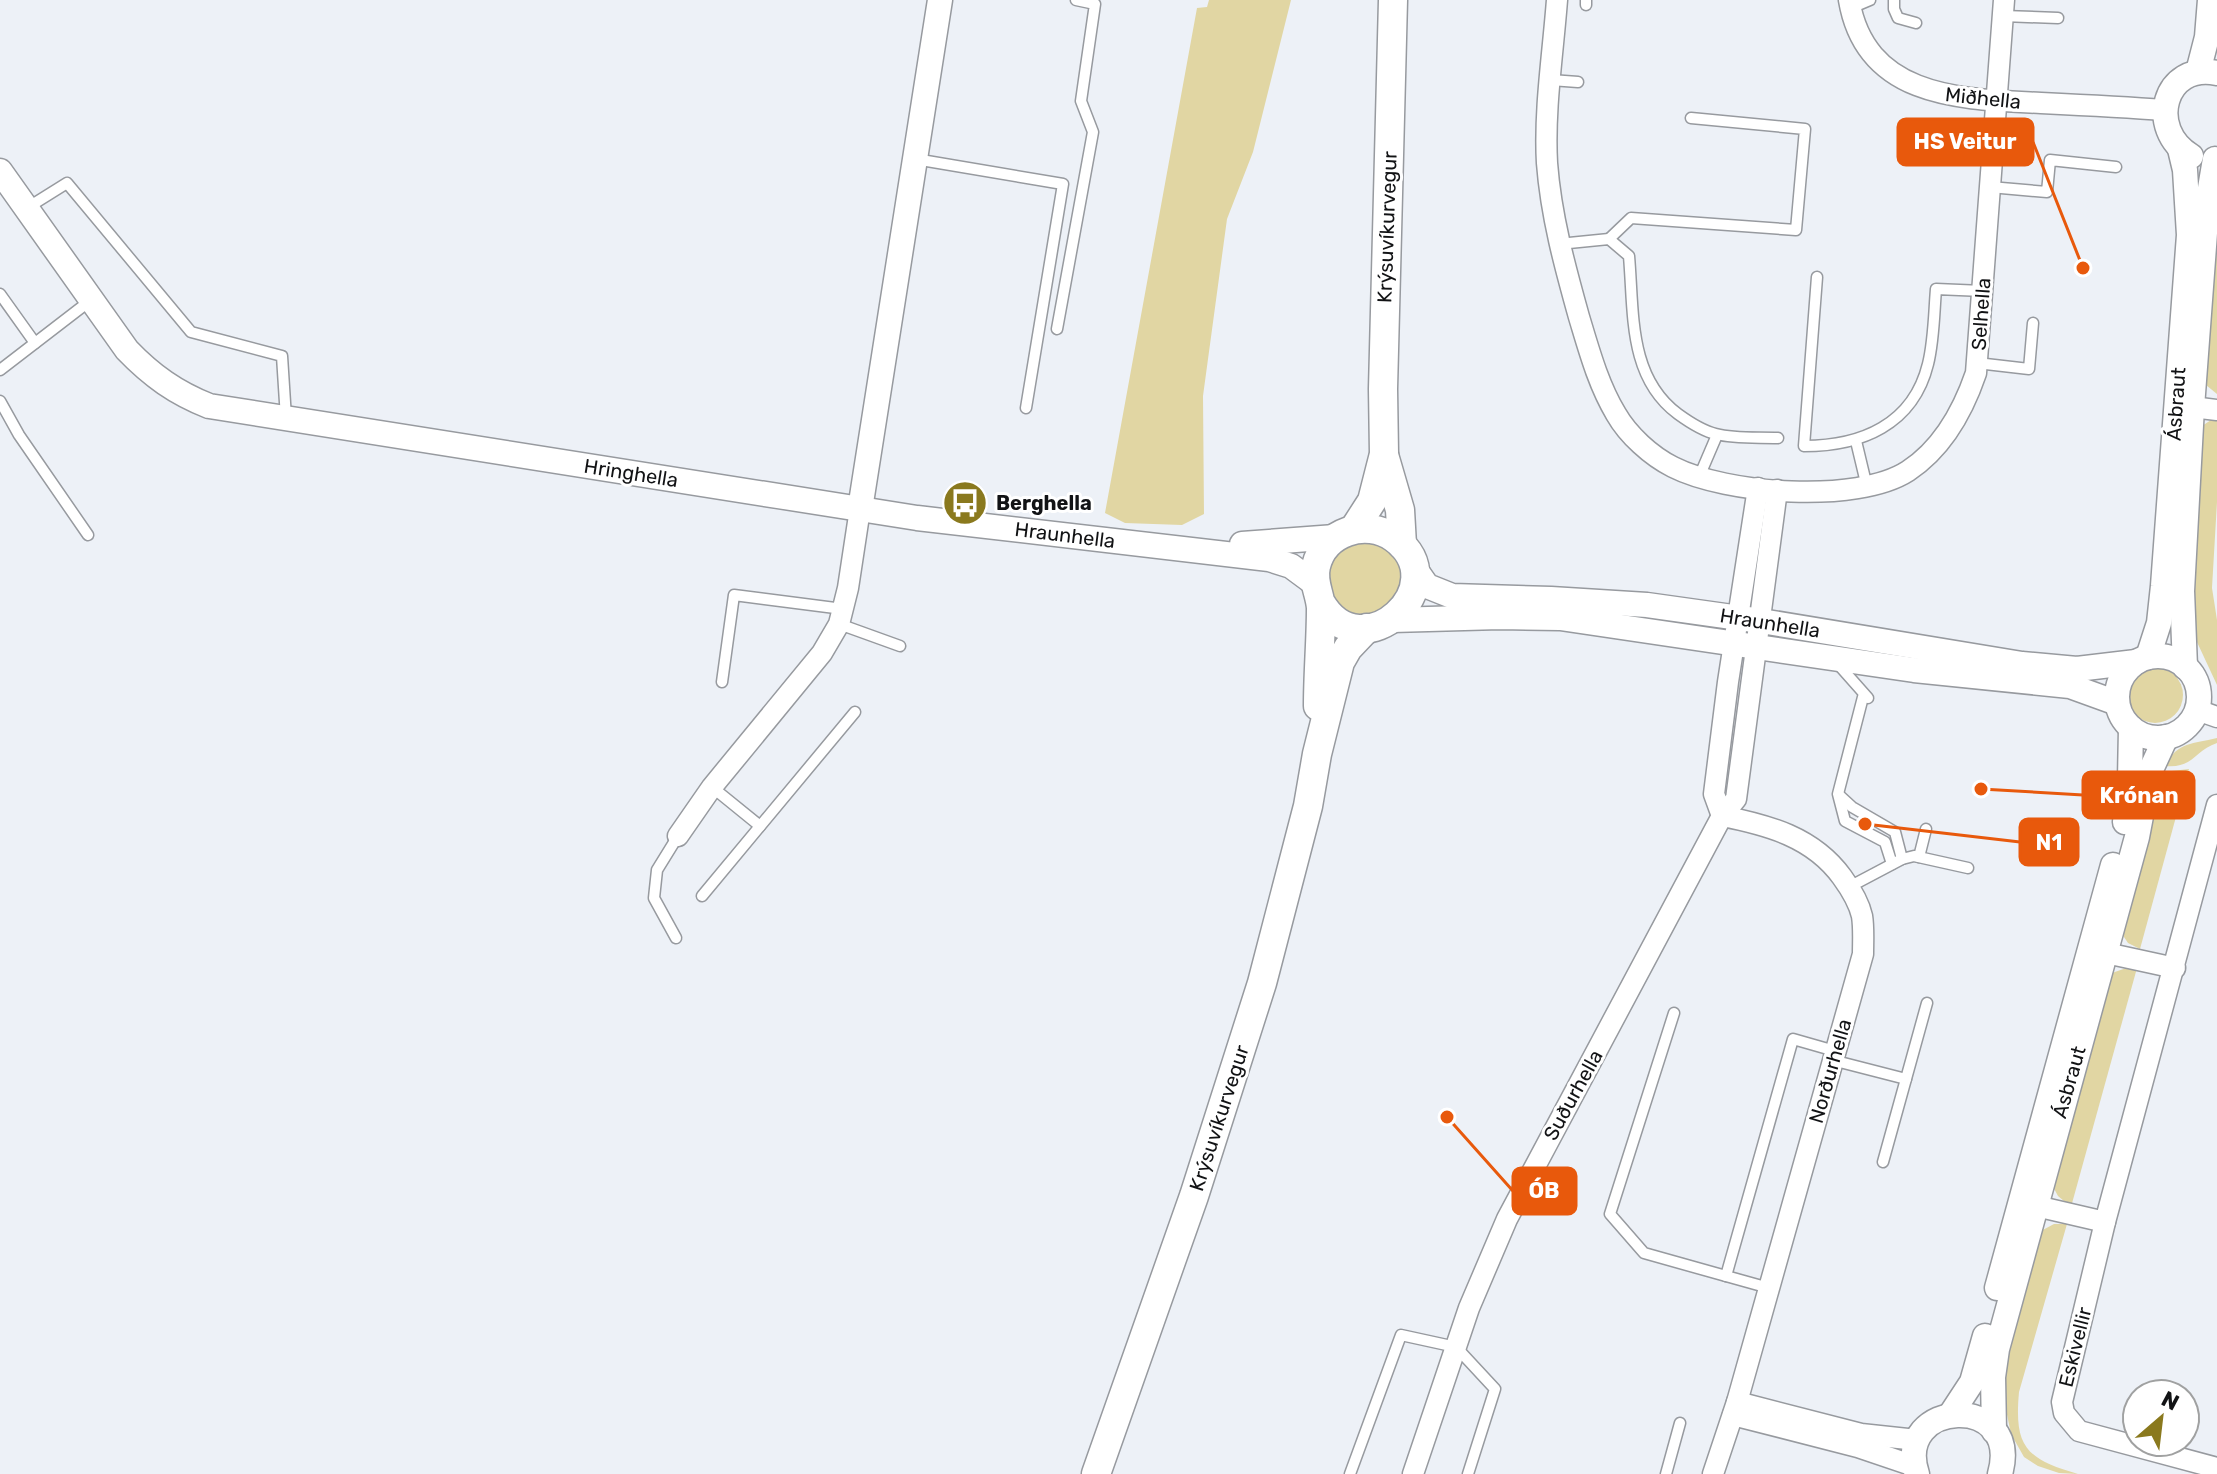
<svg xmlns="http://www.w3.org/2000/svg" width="2217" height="1474" font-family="Rubik,sans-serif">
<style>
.green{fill:#e1d6a3}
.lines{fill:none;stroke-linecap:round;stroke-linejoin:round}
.service-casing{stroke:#979a9f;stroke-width:13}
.minor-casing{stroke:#979a9f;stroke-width:23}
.tertiary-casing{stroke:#979a9f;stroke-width:27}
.secondary-casing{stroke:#979a9f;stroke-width:31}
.service{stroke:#fff;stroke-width:10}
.minor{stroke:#fff;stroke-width:20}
.tertiary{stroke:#fff;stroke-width:24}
.secondary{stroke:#fff;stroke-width:28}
.labels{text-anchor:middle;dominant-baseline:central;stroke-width:6;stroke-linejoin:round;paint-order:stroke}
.street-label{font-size:20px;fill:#121315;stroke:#fff}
.poi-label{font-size:20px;font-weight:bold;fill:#121315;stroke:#fff;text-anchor:start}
.leader{fill:none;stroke:#e8590c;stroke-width:3}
.callout-dot{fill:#e8590c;stroke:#fff;stroke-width:3}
.callout{fill:#e8590c;stroke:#e8590c;stroke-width:3}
.callout-label{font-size:22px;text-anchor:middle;font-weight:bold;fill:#fff}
</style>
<rect width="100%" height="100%" fill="#edf1f7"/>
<g class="green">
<polygon points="1209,0 1291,0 1253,152 1227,219 1203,396 1204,514 1182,525 1125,523 1105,513 1197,8 1207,7"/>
<polygon points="2217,183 2217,394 2206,385"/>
<polygon points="2217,416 2217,502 2212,588 2217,620 2217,685 2190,627 2202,426"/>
<circle cx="1364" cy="578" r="37"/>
<circle cx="2155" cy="695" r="28"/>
<path d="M2217,738v5c-22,7 -24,26 -52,23 12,-24 27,-22 52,-28z"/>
<polygon points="2189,769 2140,949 2128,943 2120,931 2154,776 2163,772"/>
<polygon points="2132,966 2137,968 2071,1207 2058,1196 2051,1183 2112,973"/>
<path d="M2054,1224h13l-48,168c-5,55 7,67 59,82l-19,-1 -21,-7 -14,-9 -13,-23 -7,-34 -1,-30 36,-138z"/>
</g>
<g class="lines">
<g class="service-casing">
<g id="service">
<polyline points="1894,0 1894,9 1898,18 1916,23"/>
<polyline points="1586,5 1586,0"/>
<polyline points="1851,8 1870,0"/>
<polyline points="2003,16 2058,18"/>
<polyline points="1551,80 1578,82"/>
<polyline points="915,159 1063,184 1026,408"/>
<polyline points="1990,187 2047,192 2050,160 2116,167"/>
<polyline points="27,208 67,183 191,332 282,356 286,418"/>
<polyline points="1609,239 1631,218 1796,230 1805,129 1691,118"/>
<path d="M1559,244l50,-5 20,17c5,57 -1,121 49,158 11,8 25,17 38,20 19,5 42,3 62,4"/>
<path d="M1817,277l-13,169c57,0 109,-21 124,-82 6,-24 6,-51 8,-75l47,2"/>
<polyline points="0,294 35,343"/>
<polyline points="1057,329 1093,132 1081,101 1095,4 1076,0"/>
<polyline points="1977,363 2029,369 2033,323"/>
<polyline points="0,370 91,300"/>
<polyline points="0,401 19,435 88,535"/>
<polyline points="1856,441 1867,487"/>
<polyline points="1699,477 1717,435"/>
<polyline points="839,624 900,646"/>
<polyline points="1837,663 1868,698"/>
<polyline points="722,682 734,595 843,609"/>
<polyline points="1863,697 1838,794 1845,821 1885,842 1892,864"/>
<polyline points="712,787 760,826"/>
<polyline points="1840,796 1852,807 1895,832 1902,859"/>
<polyline points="1919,857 1926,829"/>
<polyline points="1849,887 1902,859 1914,856 1968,868"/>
<polyline points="702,896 855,712"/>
<polyline points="676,938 654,898 657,870 678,836"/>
<polyline points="1674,1013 1610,1214 1644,1253 1726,1276"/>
<polyline points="1832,1060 1906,1079"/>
<polyline points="1883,1162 1927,1003"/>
<polyline points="1769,1288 1726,1276 1793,1039 1835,1051"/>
<polyline points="1350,1474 1401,1335 1456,1347 1495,1389 1468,1474"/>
<polyline points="1666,1474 1680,1423"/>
</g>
</g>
<g class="minor-casing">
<g id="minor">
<path d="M1557,0c-4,53 -13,110 -10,163 4,53 18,104 32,154 10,33 19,67 37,97 12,21 35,42 57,53 53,27 184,37 235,4 35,-23 55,-60 68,-98l28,-373"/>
<path d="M1849,0c17,99 113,99 192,103 41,2 82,4 123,7"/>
<polyline points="2192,407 2217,410"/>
<polyline points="2197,710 2217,717"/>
<polyline points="2217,805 2105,1222 2062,1402 2064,1413 2079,1431 2217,1468"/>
<polyline points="1722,816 1714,794 1728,682 1758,488"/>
<polyline points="678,836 712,787 822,653 839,624 848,588 860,509"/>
<polyline points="2106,953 2175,968"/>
<polyline points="2036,1206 2105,1222"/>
<polyline points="1737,1402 1861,1434 1917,1440"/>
<polyline points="1733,1415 1858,1447 1914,1466"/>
<polyline points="1413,1474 1469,1308 1507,1219 1722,816 1736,799 1777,490"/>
<path d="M1713,1474l24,-72 126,-448c0,-12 1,-26 -1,-38 -3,-13 -12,-28 -20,-39 -29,-40 -74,-52 -120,-61"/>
</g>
</g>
<g class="tertiary-casing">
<g id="tertiary">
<polyline points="2198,72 2207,37 2210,0"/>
<path d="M2191,156c-45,-27 -27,-94 26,-83"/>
<path d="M0,171l127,179c25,26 49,43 82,56l708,112 352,41 22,7 23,17"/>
<polyline points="860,509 940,0"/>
<polyline points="1242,544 1335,537"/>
<polyline points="1413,566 1427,586 1452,596 1551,599 1647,605 1761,621 2022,664 2077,669 2136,662"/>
<polyline points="1392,620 1500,617 1560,618 1914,670 2070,686 2117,703"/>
<circle cx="2158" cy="697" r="41"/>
<polyline points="2148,657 2159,623 2163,586 2189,235 2185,170 2180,149"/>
<polyline points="2185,667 2182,591 2192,407 2207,206 2215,159"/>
<polyline points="2125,822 2130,779 2131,728"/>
<polyline points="1997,1288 2113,865"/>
<polyline points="1951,1414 1972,1382 1985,1336"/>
<polyline points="1994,1431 1993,1377 1997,1349 2137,837 2149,774 2166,737"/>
<path d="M1917,1474c-25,-75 106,-82 83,0"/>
</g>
</g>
<g class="secondary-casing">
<g id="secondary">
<polyline points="1384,455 1400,510 1402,545"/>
<polyline points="1354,529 1372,501 1384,454 1383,389 1393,0"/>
<path d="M1318,706c0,-33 3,-66 3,-98 -1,-15 -9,-26 -5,-42 8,-34 50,-48 78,-28 64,47 -32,135 -73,65"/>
<polyline points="1096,1474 1194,1196 1262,983 1308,806 1317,754 1340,662 1348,648 1367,628"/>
</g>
</g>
<use href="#service" class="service"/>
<use href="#minor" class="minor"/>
<use href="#tertiary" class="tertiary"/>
<use href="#secondary" class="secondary"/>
</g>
<defs>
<g id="bus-disc" transform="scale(2.3)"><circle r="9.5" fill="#8a791e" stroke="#fff"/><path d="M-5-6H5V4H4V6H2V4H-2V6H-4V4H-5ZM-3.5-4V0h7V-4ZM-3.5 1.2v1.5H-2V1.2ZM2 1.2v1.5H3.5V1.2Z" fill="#fff"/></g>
</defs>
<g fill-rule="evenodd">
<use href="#bus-disc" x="965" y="503"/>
</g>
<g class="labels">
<g class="street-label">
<text transform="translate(1983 98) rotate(6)">Miðhella</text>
<text transform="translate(1387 227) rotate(-88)">Krýsuvíkurvegur</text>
<text transform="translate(1981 314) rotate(-86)">Selhella</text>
<text transform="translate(2176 404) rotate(-86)">Ásbraut</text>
<text transform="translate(631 473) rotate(9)">Hringhella</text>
<text transform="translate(1065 535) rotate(7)">Hraunhella</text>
<text transform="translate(1770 623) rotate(9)">Hraunhella</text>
<text transform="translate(1830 1071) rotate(-74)">Norðurhella</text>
<text transform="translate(2069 1082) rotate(-74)">Ásbraut</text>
<text transform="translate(1573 1095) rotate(-61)">Suðurhella</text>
<text transform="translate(1219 1118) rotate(-72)">Krýsuvíkurvegur</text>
<text transform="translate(2075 1347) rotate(-76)">Eskivellir</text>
</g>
<g class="poi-label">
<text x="996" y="503">Berghella</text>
</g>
</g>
<path class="leader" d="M2083 268L2033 142M1981 789L2083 795M1865 824L2020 842M1447 1117L1513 1191"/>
<g class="callout-dot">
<circle cx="2083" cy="268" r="8"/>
<circle cx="1981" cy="789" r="8"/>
<circle cx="1865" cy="824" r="8"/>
<circle cx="1447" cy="1117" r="8"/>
</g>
<g class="callout">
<rect x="1898" y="119" width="135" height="46" rx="8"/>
<rect x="2083" y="772" width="111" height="46" rx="8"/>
<rect x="2020" y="819" width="58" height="46" rx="8"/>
<rect x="1513" y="1168" width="63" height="46" rx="8"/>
</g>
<g class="callout-label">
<text x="1965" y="149">HS Veitur</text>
<text x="2139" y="803">Krónan</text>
<text x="2049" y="850">N1</text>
<text x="1544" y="1198">ÓB</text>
</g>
<g transform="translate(2161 1418) rotate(28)"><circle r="38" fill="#ffffff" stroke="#a0a1a1" stroke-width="2"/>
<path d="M0-6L14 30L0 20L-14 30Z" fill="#8a791e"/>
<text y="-12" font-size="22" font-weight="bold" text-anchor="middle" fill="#121315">N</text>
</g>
</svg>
